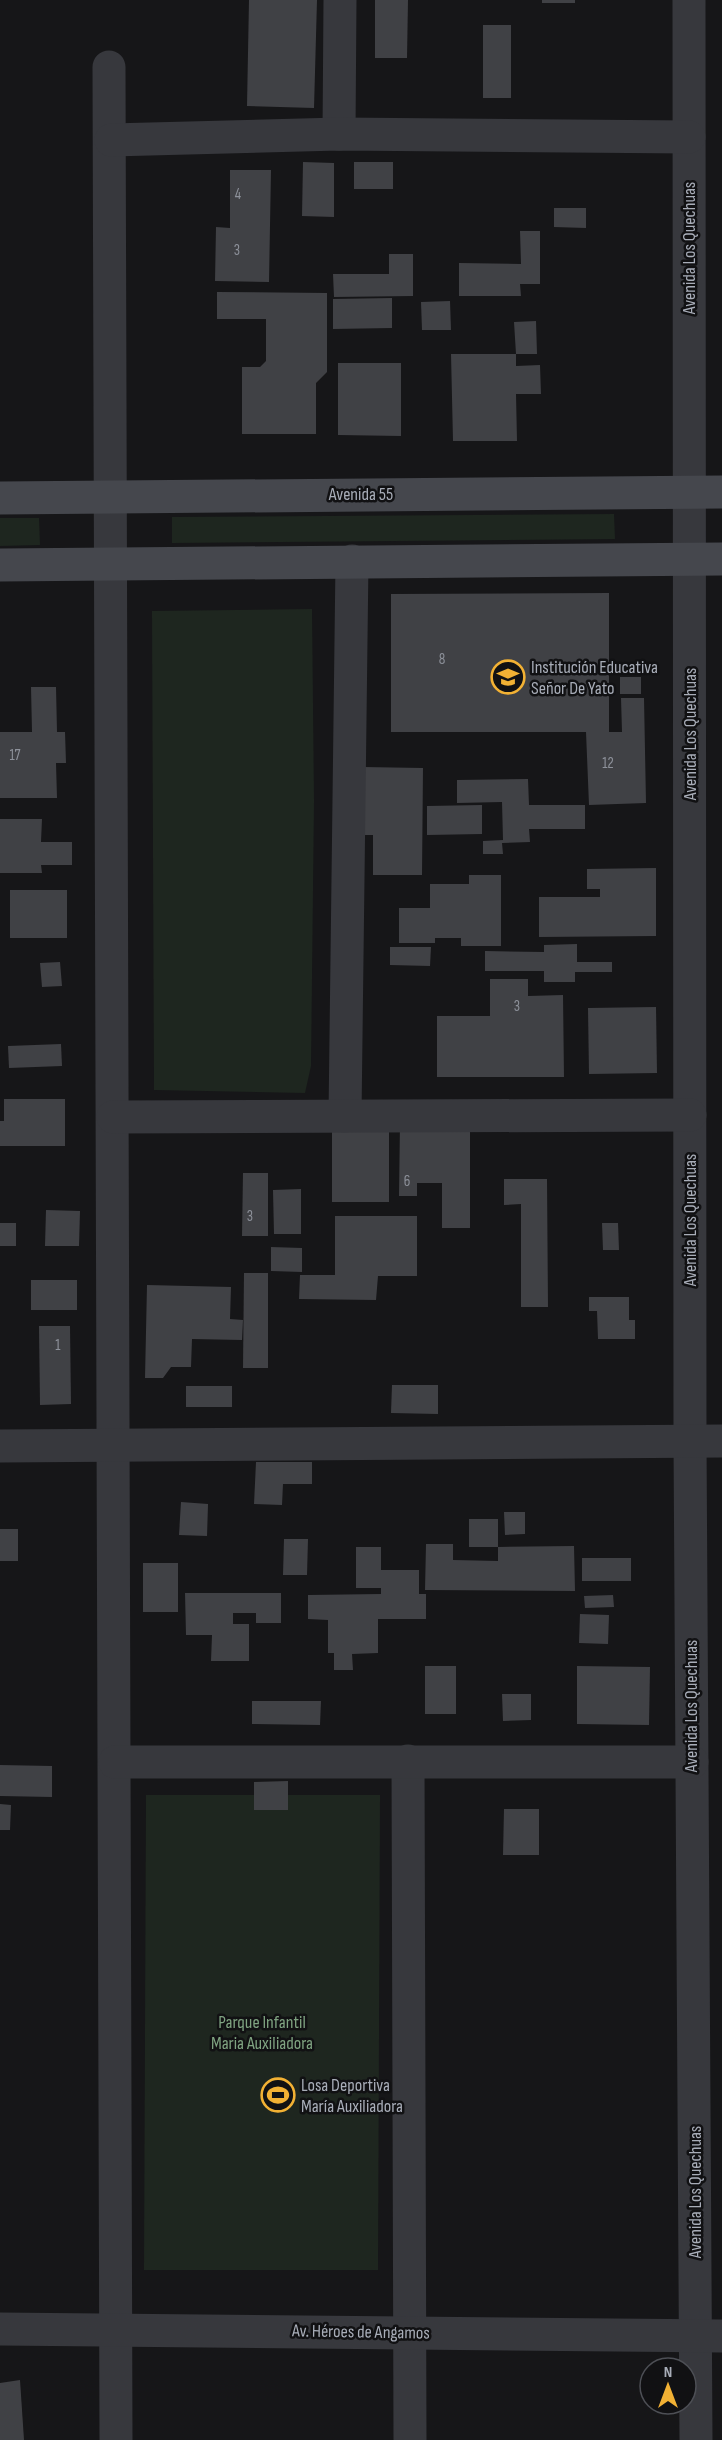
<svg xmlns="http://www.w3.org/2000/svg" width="722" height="2440" font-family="'Sofia Sans Condensed',sans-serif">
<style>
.green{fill:#1e261f}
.building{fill:#404145}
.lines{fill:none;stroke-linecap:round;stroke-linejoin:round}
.street{stroke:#37383d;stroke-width:33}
.secondary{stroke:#45474d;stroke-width:33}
.labels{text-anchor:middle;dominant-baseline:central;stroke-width:5;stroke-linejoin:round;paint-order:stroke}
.number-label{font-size:15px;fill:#8e929b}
.street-label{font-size:18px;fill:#a8adb8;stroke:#111113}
.poi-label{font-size:18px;fill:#a8adb8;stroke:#111113;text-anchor:start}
.park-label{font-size:18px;fill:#7fa381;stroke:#111113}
</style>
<rect width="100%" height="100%" fill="#161618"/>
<g class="green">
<polygon points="614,514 615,539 172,543 172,517"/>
<polygon points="0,518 39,518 40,545 0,546"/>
<polygon points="312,609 314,801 311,1066 305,1093 154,1090 152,611"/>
<polygon points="146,1795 380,1795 378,2270 144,2270"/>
</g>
<g class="building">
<polygon points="249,0 317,0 314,108 247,106"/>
<polygon points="375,0 408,0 407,58 375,58"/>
<rect x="542" y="0" width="33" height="3"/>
<rect x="483" y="25" width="28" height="73"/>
<polygon points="303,162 334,163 334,217 302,216"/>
<rect x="354" y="162" width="39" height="27"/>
<polygon points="230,170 271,170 269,282 215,281 216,227 230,228"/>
<polygon points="554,208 586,208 586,228 554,227"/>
<polygon points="520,231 540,231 540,284 520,284 521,296 459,296 459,263 521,264"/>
<polygon points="389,254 413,254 413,296 334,297 333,274 389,274"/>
<polygon points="217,292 327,293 327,372 316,383 316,434 242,434 242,367 260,367 266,361 266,319 217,319"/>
<polygon points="392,298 392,328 333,329 333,299"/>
<polygon points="450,301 451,330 422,330 421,302"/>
<polygon points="536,321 537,354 516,354 516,366 540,365 541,394 516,394 517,441 453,441 451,354 516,354 514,322"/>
<polygon points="338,363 401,363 401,436 338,435"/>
<polygon points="609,593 609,732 622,732 621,698 644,698 646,803 589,805 586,732 391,732 391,594"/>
<rect x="620" y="677" width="21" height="17"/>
<polygon points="31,687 56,687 57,732 65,732 66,763 56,763 57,798 0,798 0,732 32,732"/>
<polygon points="363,767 423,768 422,875 373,875 373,835 364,835"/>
<polygon points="528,779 529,805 585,805 585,829 529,829 530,842 502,843 503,854 483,854 483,841 503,840 502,802 457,803 457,780"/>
<polygon points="482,805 482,834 427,835 427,806"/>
<polygon points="0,819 42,819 41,842 72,842 72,865 41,865 42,873 0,873"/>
<polygon points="656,868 656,936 539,937 539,897 600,897 600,889 587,889 587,869"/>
<polygon points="469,875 501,875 501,946 461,946 461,938 435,938 435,943 399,943 399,908 430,908 430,884 469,884"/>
<rect x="10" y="890" width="57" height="48"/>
<polygon points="577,944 577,962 612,962 612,972 575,972 575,982 544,982 544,971 485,971 485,951 544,952 544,945"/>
<polygon points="390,947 431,947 430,966 390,965"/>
<polygon points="60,962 62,986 42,987 40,963"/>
<polygon points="490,979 528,979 528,996 563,995 564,1077 437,1077 437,1016 490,1016"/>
<polygon points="656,1007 657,1073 589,1074 588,1008"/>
<polygon points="61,1044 62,1066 9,1068 8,1046"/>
<polygon points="4,1099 65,1099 65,1146 0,1146 0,1121 4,1121"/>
<polygon points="400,1122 470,1122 470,1228 442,1228 442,1183 417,1183 417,1196 399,1196"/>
<rect x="332" y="1126" width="57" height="76"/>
<polygon points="243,1173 268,1173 268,1236 242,1236"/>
<polygon points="504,1179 547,1179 548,1307 521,1307 521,1204 504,1205"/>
<polygon points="301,1189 301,1234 274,1234 273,1190"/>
<polygon points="46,1210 80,1211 79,1246 45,1246"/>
<polygon points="335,1216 417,1216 417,1276 378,1276 376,1300 299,1299 300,1275 335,1275"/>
<rect x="0" y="1223" width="16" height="23"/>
<polygon points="602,1223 618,1223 619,1250 603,1250"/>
<polygon points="271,1247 302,1248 302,1272 271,1271"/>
<polygon points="244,1273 268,1273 268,1368 243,1368"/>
<rect x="31" y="1280" width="46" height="30"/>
<polygon points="147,1285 231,1287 230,1319 243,1320 242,1340 192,1339 191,1367 171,1367 163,1378 145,1378"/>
<polygon points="589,1297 629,1297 629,1320 635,1320 635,1339 598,1339 597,1311 589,1311"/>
<polygon points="39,1326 70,1326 71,1404 40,1405"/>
<polygon points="392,1385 438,1385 438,1414 391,1413"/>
<rect x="186" y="1386" width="46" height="21"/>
<polygon points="256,1462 312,1462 312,1484 283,1484 282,1505 254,1504"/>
<polygon points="181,1502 208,1504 207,1536 179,1535"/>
<polygon points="504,1512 525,1512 525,1534 505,1535"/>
<polygon points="469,1519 498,1519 498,1547 574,1546 575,1591 425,1590 426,1544 453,1544 453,1560 498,1561 498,1547 469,1547"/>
<rect x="0" y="1529" width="18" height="32"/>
<polygon points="284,1539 308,1539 307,1575 283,1575"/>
<polygon points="356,1547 381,1547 381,1570 419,1570 419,1594 426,1594 426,1619 378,1619 378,1653 352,1654 353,1670 334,1670 334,1653 328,1653 328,1620 308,1619 308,1595 381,1594 381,1588 356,1588"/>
<rect x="582" y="1558" width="49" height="23"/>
<rect x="143" y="1563" width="35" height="49"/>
<polygon points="185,1593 281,1593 281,1623 256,1623 256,1613 233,1613 233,1624 249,1624 249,1661 211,1661 212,1635 186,1635"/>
<polygon points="613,1595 614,1607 585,1608 584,1596"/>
<polygon points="580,1614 609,1615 608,1644 579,1643"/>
<rect x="425" y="1666" width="31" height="48"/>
<polygon points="577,1666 650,1667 649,1725 577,1724"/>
<polygon points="502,1694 531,1694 531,1720 503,1721"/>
<polygon points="252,1701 321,1701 320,1725 252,1724"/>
<polygon points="0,1765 52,1766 52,1797 0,1796"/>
<polygon points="288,1781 288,1810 254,1810 254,1782"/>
<polygon points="0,1804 11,1805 10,1830 0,1830"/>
<polygon points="504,1809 539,1809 539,1855 503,1855"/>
<polygon points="20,2380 24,2440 0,2440 0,2383"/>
</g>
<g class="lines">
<g class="street">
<polyline points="689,0 690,1440 696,2440"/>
<polyline points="109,67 116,2440"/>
<polyline points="339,134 340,0"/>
<polyline points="111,140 339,134 689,137"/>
<polyline points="345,1116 352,561"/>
<polyline points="113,1117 690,1115"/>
<polyline points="0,1446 722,1441"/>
<polyline points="408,1761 410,2440"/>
<polyline points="115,1762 692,1762"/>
<polyline points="0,2329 722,2336"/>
</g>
<g class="secondary">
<polyline points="0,498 722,492"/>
<polyline points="0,565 722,559"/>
</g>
</g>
<defs>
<g id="school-ring" transform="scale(1.725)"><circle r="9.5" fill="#111113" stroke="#f2b134" stroke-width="1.5"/><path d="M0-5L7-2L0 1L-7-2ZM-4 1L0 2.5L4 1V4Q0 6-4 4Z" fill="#f2b134"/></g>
<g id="stadium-ring" transform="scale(1.725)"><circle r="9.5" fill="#111113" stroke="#f2b134" stroke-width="1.5"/><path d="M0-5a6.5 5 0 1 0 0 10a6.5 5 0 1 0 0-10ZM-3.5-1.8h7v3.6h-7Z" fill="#f2b134"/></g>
</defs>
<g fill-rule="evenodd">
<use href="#school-ring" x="508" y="677"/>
<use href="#stadium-ring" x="278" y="2095"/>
</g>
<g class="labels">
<g class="number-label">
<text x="238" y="194">4</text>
<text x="237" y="250">3</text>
<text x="442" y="659">8</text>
<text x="15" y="755">17</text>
<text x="608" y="763">12</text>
<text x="517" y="1006">3</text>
<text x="407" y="1181">6</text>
<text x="250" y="1216">3</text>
<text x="58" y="1345">1</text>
</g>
<g class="street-label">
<text transform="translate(689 248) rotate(-90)">Avenida Los Quechuas</text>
<text x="361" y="494">Avenida 55</text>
<text transform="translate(690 734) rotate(-90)">Avenida Los Quechuas</text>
<text transform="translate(690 1220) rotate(-90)">Avenida Los Quechuas</text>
<text transform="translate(691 1706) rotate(-90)">Avenida Los Quechuas</text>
<text transform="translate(695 2192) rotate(-90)">Avenida Los Quechuas</text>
<text transform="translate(361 2332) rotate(1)">Av. Héroes de Angamos</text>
</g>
<g class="poi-label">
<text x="531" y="667">Institución Educativa<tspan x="531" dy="21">Señor De Yato</tspan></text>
<text x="301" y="2085">Losa Deportiva<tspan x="301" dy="21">María Auxiliadora</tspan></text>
</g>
<g class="park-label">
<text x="262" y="2022">Parque Infantil<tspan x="262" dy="21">Maria Auxiliadora</tspan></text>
</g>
</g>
<g transform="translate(668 2386)"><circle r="28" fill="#111113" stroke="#4d4f55" stroke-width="1.5"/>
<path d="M0-4.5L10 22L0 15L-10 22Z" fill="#f2b134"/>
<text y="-9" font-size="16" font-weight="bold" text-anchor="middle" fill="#a8adb8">N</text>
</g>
</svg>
